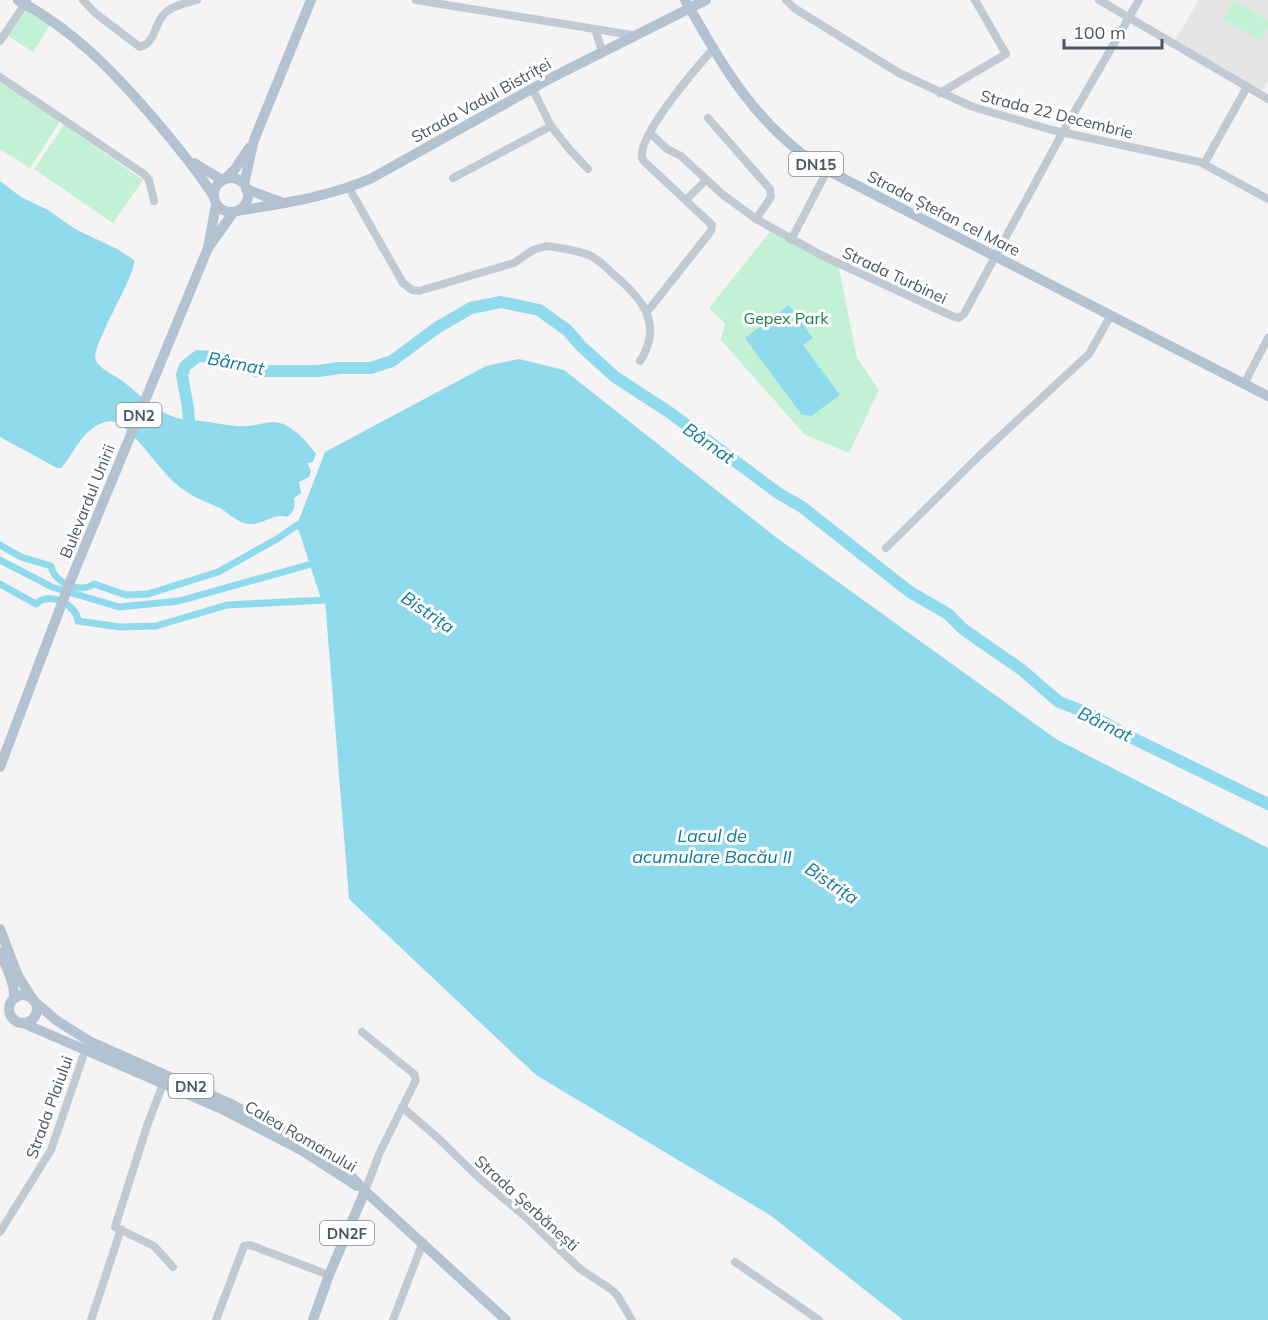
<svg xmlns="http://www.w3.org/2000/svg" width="1268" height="1320" font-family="Mulish,sans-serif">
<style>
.education{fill:#e6e4e5}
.green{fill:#c3f1d5}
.water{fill:#90daee}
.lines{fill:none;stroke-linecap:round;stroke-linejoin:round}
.canal{stroke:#90daee;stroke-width:7}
.river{stroke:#90daee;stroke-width:12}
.minor{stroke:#c1cad2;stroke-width:8}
.major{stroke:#b3c2d1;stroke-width:10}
.labels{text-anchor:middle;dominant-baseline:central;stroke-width:6;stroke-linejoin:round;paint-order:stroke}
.shield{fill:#fff;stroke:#808990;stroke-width:1.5}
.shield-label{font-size:15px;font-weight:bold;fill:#4a5661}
.street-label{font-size:16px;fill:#4a5661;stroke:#fff}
.park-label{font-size:16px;fill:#17864f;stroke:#fff}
.water-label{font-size:18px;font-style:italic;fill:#0c7c9b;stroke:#fff}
</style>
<rect width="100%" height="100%" fill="#f5f3f3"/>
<polygon class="education" points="1199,0 1268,0 1268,81 1260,94 1173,43"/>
<g class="green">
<polygon points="1234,0 1268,20 1268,28 1261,41 1223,19"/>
<polygon points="26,11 30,11 51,24 33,52 8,36"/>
<polygon points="0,82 60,121 30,168 0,149"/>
<polygon points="64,125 143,180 113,223 34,169"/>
<polygon points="774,227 838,263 857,358 879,390 849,453 805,435 721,340 725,324 709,308"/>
</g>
<g class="water">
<path d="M0,181l21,16 27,13 27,19 42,20 17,11c3,15 -45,88 -38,101 6,10 21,15 29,22 15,12 30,27 49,34 11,4 24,3 36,5 12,2 24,5 36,4 9,0 18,-4 27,-4 18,1 33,18 43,32l-3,8 -6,1 4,8 -2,6 -10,5 2,11 -7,5c1,9 1,13 -7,19 -16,-5 -27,12 -43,6 -9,-3 -16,-10 -24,-15 -11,-5 -23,-9 -33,-16 -23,-14 -38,-42 -58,-60 -7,-6 -14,-13 -24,-10 -23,7 -30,30 -44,46h-4l-57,-31z"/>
<polygon points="789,305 813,338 803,345 840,395 811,416 801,414 745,338"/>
<polygon points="519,359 564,370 777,538 1056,739 1268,848 1268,1320 903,1320 770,1215 536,1075 349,899 325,600 303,528 297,525 325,452 486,366"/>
</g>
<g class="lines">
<g class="canal">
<path d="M0,545l21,12 30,9c3,17 29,28 43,18l32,11 22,-1 70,-22 59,-33 20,-14 5,4 23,71 -98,5 -71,21 -36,1 -42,-6c-1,-16 -29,-31 -42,-17l-36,-20"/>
<polyline points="0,560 52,587 119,607 179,601 315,563"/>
</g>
<polyline class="river" points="190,436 188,408 182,375 185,366 198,356 217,357 257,371 319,371 339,368 371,368 392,361 438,327 471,308 501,302 539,310 567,330 581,346 615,377 669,412 778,493 802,507 910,592 948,614 963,629 1022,670 1059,702 1088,713 1124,734 1268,804"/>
<g class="minor">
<path d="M83,0l12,13 45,34c16,-4 14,-24 25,-34 8,-8 22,-10 32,-13"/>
<polyline points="416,0 632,35"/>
<polyline points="786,0 794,8 899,73 973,107 1052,130 1200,162 1268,199"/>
<polyline points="1099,0 1268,99"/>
<polyline points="595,29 602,51"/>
<polyline points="0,41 27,1"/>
<polyline points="0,77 144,174 149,180 154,201"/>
<polyline points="940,93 1006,54 975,0"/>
<polyline points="708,118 770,189 771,197 756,219"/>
<polyline points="551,126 570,150 588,169"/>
<polyline points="650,133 667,149 681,156 722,194 756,219 821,255 952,316 959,318 964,314 1063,132 1139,0"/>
<polyline points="1204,164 1247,87"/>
<polyline points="453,178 551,126 532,88"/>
<path d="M349,188l54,95 9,7 7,1 95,-28 19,-13 13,-4c14,2 31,4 45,10 8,4 16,12 22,18 29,24 51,50 27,87"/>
<polyline points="687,199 706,180"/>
<polyline points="791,240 827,171"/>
<path d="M647,312l64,-81 1,-6 -64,-60c-4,-3 -7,-6 -6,-11 0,-23 55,-87 71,-105"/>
<polyline points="1244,384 1268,338"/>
<polyline points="886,548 980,455 1089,354 1111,315"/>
<polyline points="362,1032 414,1074 416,1080 380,1152 365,1191"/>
<polyline points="163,1084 147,1126 115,1227 154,1246 173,1267"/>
<polyline points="402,1107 438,1138 478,1177 528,1219 580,1269 612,1290 617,1295 632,1320"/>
<polyline points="0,1232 51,1150 85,1051"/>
<polyline points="735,1262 819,1320"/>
<polyline points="91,1320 121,1229"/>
<polyline points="216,1320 244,1246 250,1245 329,1275"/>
<polyline points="393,1320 423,1242"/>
</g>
<g class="major">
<path d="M18,0c55,30 91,67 132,114 23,27 44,52 63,81"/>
<path d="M685,0c38,66 68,121 132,165l451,231"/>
<polyline points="194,163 222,180"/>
<circle cx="231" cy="195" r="17"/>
<polyline points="225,179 235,169 249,148"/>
<polyline points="244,184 254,140 311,0"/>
<polyline points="246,189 283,203"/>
<path d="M238,211c46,-8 91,-14 134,-33l181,-101 153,-77"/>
<polyline points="210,245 233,213"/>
<polyline points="0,767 70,582 208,248 216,205"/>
<polyline points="0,929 18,976 32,998"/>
<path d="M0,952c6,15 15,30 14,46"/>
<circle cx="23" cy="1009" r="14"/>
<polyline points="35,1002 56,1020 89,1041 229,1103 308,1144 347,1172 365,1191 506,1320"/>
<polyline points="23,1023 224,1110 303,1151 357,1186"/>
<polyline points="313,1320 329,1275 365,1191"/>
</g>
</g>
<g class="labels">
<g class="shield">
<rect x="789" y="152" width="54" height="24" rx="4.5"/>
<rect x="116.5" y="403" width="45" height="24" rx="4.5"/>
<rect x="168.5" y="1074" width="45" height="24" rx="4.5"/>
<rect x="320" y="1221" width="54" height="24" rx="4.5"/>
</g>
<g class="shield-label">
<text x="816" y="164">DN15</text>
<text x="139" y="415">DN2</text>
<text x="191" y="1086">DN2</text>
<text x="347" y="1233">DN2F</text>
</g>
<g class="street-label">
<text transform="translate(481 100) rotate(-29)">Strada Vadul Bistriței</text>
<text transform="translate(1057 114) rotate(14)">Strada 22 Decembrie</text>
<text transform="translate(944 213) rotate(27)">Strada Ștefan cel Mare</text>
<text transform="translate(895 275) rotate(25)">Strada Turbinei</text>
<text transform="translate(87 501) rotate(-68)">Bulevardul Unirii</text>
<text transform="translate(49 1107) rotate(-70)">Strada Plaiului</text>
<text transform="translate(301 1136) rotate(30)">Calea Romanului</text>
<text transform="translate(527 1203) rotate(42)">Strada Șerbănești</text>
</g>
<g class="park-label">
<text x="786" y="318">Gepex Park</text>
</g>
<g class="water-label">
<text transform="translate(236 363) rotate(11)">Bârnat</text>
<text transform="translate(709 443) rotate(35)">Bârnat</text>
<text transform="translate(428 612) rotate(34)">Bistrița</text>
<text transform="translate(1105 724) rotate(26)">Bârnat</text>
<text x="712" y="835">Lacul de<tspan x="712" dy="21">acumulare Bacău II</tspan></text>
<text transform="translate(832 883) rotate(34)">Bistrița</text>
</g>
</g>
<path d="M1064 39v9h98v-9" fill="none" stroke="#4a5661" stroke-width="3"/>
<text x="1073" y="39" font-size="18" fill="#4a5661" stroke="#ffffff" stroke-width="4.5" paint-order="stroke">100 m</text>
</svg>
